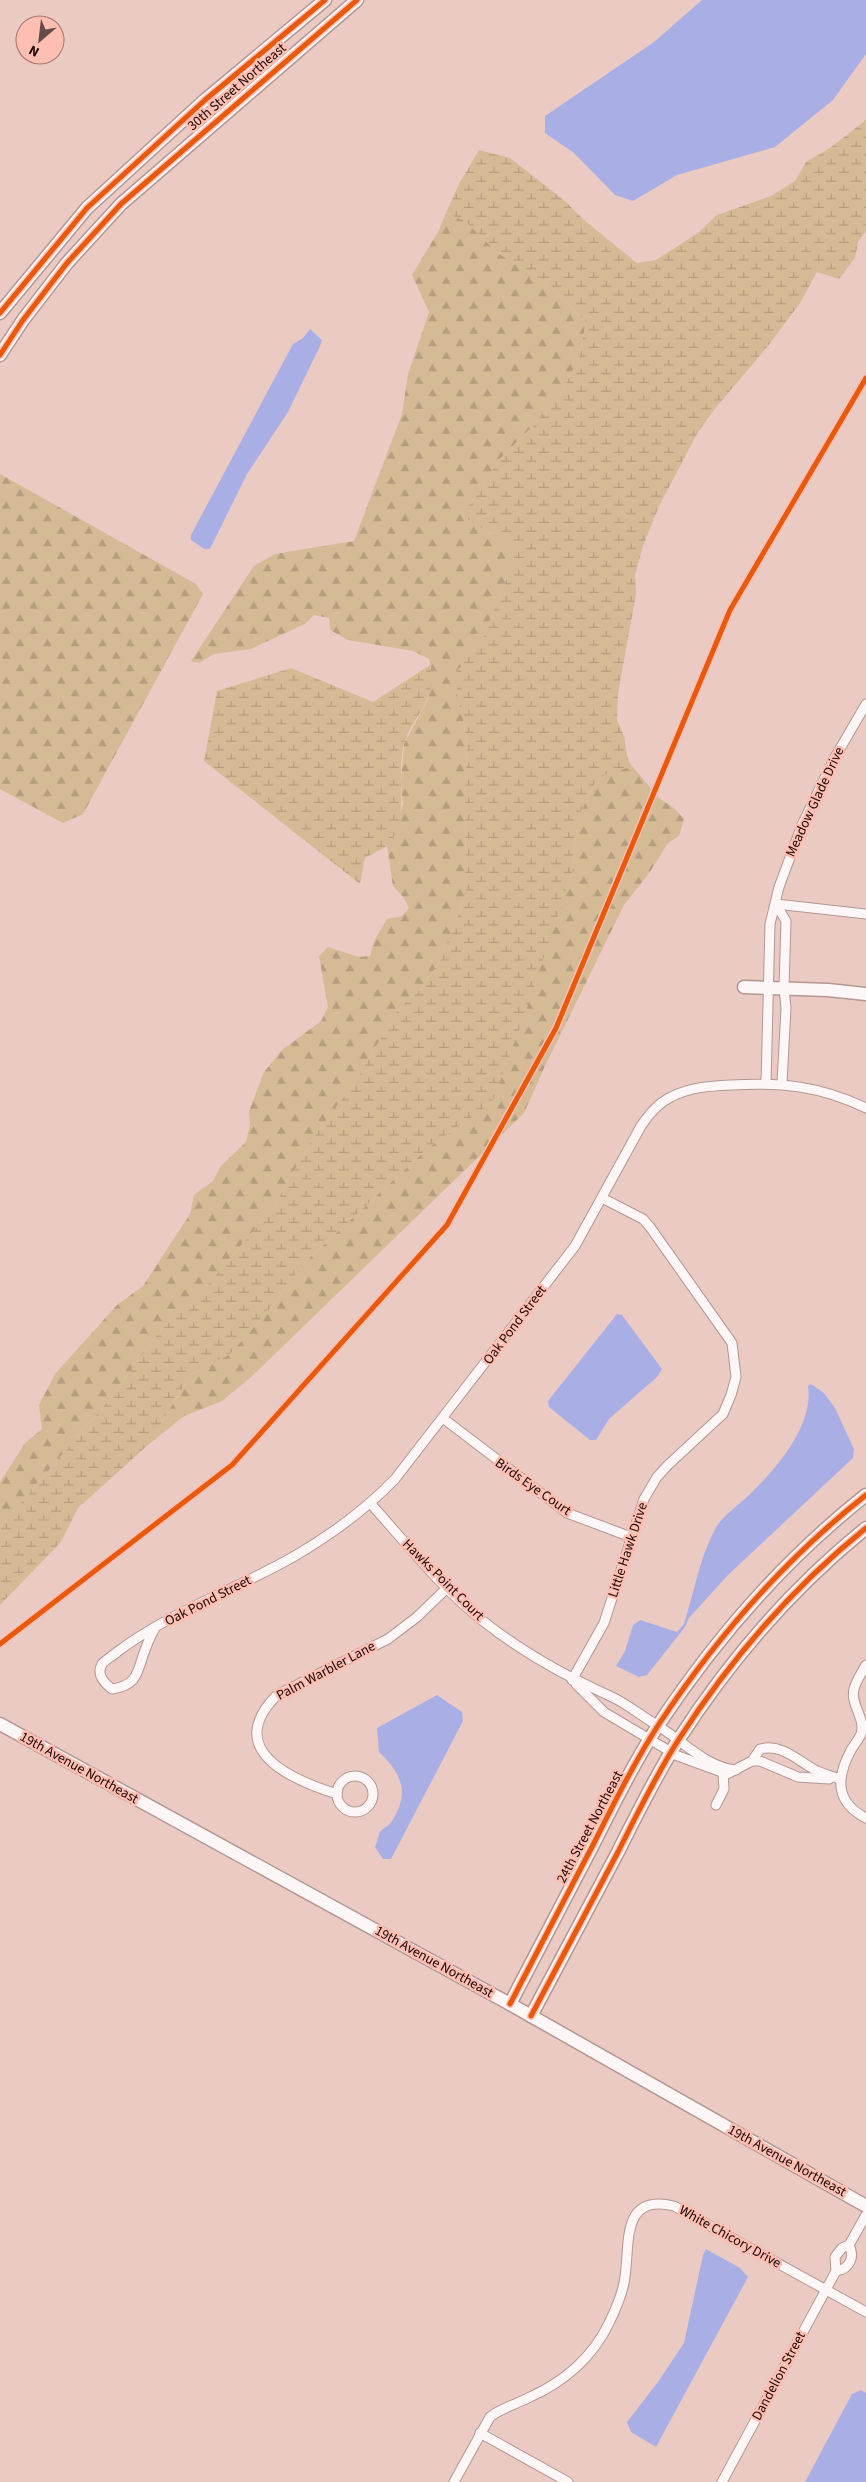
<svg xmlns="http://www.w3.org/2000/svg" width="866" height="2482" font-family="'Source Sans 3',sans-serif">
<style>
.forest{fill:url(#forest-firs)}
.wetland{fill:url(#wetland-marsh)}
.water{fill:#a9afe5}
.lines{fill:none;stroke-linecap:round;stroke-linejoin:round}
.street-casing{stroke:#b29792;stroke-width:11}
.secondary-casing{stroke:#b29792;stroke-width:15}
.street{stroke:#fcf7f6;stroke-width:9}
.secondary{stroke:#fcf7f6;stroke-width:12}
.cycleway-casing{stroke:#febeb2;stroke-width:8}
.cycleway{stroke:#e8590c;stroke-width:5}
.labels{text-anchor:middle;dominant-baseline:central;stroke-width:5;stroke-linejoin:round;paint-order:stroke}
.street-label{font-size:14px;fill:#1b0704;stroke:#febeb2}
</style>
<defs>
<pattern id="forest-firs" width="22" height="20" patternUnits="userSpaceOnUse" patternTransform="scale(1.25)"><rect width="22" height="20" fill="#d4ba95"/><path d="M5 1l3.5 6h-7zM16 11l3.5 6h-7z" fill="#b59e7f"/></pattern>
<pattern id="wetland-marsh" width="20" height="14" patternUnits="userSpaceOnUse" patternTransform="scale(1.25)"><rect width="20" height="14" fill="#d4ba95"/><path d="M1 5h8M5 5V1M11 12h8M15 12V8" fill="none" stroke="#b59e7f"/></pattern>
</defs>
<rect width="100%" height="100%" fill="#eccac4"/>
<g class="forest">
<polygon points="446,213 465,221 498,253 551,286 586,322 579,358 556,403 500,459 462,516 511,546 514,560 482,641 457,671 457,702 462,710 467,744 465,798 466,895 439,963 420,990 399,1008 355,1082 313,1138 273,1208 209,1283 159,1332 109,1400 0,1527 0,1482 25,1443 42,1429 39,1405 55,1374 117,1305 143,1286 190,1214 194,1195 213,1181 220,1167 246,1142 250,1125 249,1111 264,1072 282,1050 321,1021 328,1007 319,956 328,947 359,957 370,956 374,941 387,919 402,916 409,908 404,898 393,886 387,846 396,829 403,804 401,783 404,744 428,699 431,668 429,659 413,651 348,640 330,630 329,618 314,615 305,624 251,649 214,654 199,663 191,661 254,566 275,554 354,541 402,414 408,374 429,312 412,275 438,232"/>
<polygon points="0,474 196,584 203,594 83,814 63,823 0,789"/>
<polygon points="632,766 659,798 675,809 684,819 679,836 668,843 650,872 624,905 545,1066 524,1113 250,1378 222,1401 184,1416 148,1445 190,1375 230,1354 273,1305 305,1262 428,1148 492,1103 572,872 578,817 598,778"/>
</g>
<g class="wetland">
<polygon points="866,120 866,231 858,242 855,258 839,279 817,272 800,303 768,346 713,411 697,434 659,506 643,546 635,575 636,594 618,693 617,720 624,736 628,760 632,766 598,778 578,817 572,872 526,1011 492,1103 428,1148 305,1262 273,1305 230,1354 190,1375 148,1445 78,1508 61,1542 0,1605 0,1527 109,1400 159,1332 209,1283 273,1208 313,1138 355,1082 399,1008 420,990 439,963 466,895 465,798 467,744 462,710 457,702 457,671 482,641 514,560 511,546 462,516 500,459 556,403 579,358 586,322 551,286 498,253 465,221 446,213 459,184 479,150 510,158 565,201 585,221 637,263 656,260 675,248 699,232 717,215 771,196 795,181 806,162 830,148"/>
<path d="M430,665c7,37 -17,50 -26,79 -9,28 8,82 -19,103 -6,4 -14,7 -20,11l-5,26 -156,-123 13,-70 74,-23 82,34z"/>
</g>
<g class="water">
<polygon points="702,0 866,0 866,54 833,100 775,147 677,175 633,201 615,195 574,153 545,133 545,116 654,42"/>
<polygon points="310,329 322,340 320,346 288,412 247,474 210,549 204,549 191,540 191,535 293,344 303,338"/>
<polygon points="617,1314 622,1315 662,1369 657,1377 609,1419 596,1440 590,1440 549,1407 548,1401"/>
<path d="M811,1384l13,9 11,15 19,41 -1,9 -125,117 -39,43 -4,9 -38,48 -8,2 -23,-11 9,-15 8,-26 7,-5 37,12 7,-8c10,-31 16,-69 33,-98 9,-13 22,-21 33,-32 26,-25 64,-69 58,-108z"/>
<path d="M437,1695l25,17 1,9 -72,138h-8l-8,-12c2,-4 3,-11 5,-15 3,-4 9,-6 12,-11 18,-28 10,-47 -13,-69l-2,-24z"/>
<polygon points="706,2249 740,2268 748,2277 656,2447 631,2432 627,2422 658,2382 684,2343 703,2255"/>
<polygon points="861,2390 866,2393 866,2482 805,2482 852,2394"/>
</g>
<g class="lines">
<g class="street-casing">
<g id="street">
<polyline points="776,904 786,921 784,988 786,1008 782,1083"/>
<polyline points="776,904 866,914"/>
<polyline points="766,1083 770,924 779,887 802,825 834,759 866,704"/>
<polyline points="444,1419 567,1513 631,1537"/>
<path d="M371,1504c36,40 70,84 112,117 39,31 82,55 127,75 16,7 30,19 45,28 26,15 50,43 81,46"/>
<path d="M155,1628c-4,7 -7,14 -10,22 -8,21 -6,35 -33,39 -8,-6 -16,-14 -10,-25 3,-4 11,-8 15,-12 53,-40 118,-62 176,-95 38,-22 72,-47 102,-78l180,-233 66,-120c8,-12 17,-23 30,-29 19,-10 39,-11 60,-12 50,-3 89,1 135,23"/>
<path d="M866,1665c-4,7 -10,16 -12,24 -4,16 12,29 7,45 -2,5 -7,11 -10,16 -15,28 -16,52 15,68"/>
<polyline points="572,1680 604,1623 644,1499 657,1477 668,1465 723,1414 731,1395 736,1377 732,1343 650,1227 643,1219 602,1198"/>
<polyline points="576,1684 604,1712 671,1752"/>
<path d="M670,1753l57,21 25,-13 8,-12c22,-6 39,13 57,22 7,3 15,5 22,8"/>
<polyline points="752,1761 760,1761 798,1777 829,1779"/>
<circle cx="355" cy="1794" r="18"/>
<path d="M337,1794c-48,-15 -114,-45 -60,-99l111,-56 29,-22 30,-29"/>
<polyline points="716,1805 724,1789 723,1773"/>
<path d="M836,2271c14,-2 19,-14 13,-26"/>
<polyline points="480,2433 568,2482"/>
<path d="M454,2482l36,-65c11,-9 27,-13 40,-20 34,-15 63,-40 79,-74 7,-14 14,-31 16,-46 5,-34 -4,-84 49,-71l192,106"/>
<polyline points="722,2482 836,2271 835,2257 842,2248 849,2245 866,2215"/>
</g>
</g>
<g class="secondary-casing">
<g id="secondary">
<polyline points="0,313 87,208 205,100 325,0"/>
<polyline points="0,355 23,320 67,263 121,204 357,0"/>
<polyline points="744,987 828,990 866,994"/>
<polyline points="0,1724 510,2004 866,2206"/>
<path d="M510,2004c28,-54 56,-107 84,-161 20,-40 41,-82 65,-119 57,-86 126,-165 207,-229"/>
<path d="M531,2016c29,-55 58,-109 87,-164 19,-38 38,-77 61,-113 51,-79 114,-152 187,-211"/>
</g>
</g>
<use href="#street" class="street"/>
<use href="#secondary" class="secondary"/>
<g class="cycleway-casing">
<g id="cycleway">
<polyline points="0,313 87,208 205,100 325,0"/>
<polyline points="0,355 23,320 67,263 121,204 357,0"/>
<polyline points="0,1644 232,1465 447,1225 556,1028 730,610 866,378"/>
<path d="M510,2004c28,-54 56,-107 84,-161 20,-40 41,-82 65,-119 57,-86 126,-165 207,-229"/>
<path d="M531,2016c29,-55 58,-109 87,-164 19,-38 38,-77 61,-113 51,-79 114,-152 187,-211"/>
</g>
</g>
<use href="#cycleway" class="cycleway"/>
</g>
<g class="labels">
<g class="street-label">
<text transform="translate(237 87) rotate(-41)">30th Street Northeast</text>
<text transform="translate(815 802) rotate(-65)">Meadow Glade Drive</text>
<text transform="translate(515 1325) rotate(-53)">Oak Pond Street</text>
<text transform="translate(533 1487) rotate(35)">Birds Eye Court</text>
<text transform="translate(628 1550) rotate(-72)">Little Hawk Drive</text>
<text transform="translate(443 1580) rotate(45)">Hawks Point Court</text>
<text transform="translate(208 1601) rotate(-27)">Oak Pond Street</text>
<text transform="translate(326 1671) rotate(-28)">Palm Warbler Lane</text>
<text transform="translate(79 1768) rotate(29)">19th Avenue Northeast</text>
<text transform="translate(590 1827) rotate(-62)">24th Street Northeast</text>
<text transform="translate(434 1962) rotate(29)">19th Avenue Northeast</text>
<text transform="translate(787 2161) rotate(29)">19th Avenue Northeast</text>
<text transform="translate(730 2237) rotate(29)">White Chicory Drive</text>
<text transform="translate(779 2376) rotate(-62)">Dandelion Street</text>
</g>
</g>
<g transform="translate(40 40) rotate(208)"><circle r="24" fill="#febeb2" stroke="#a3756c"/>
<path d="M0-4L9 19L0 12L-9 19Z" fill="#644b47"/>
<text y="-8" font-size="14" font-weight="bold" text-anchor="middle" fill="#1b0704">N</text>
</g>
</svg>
